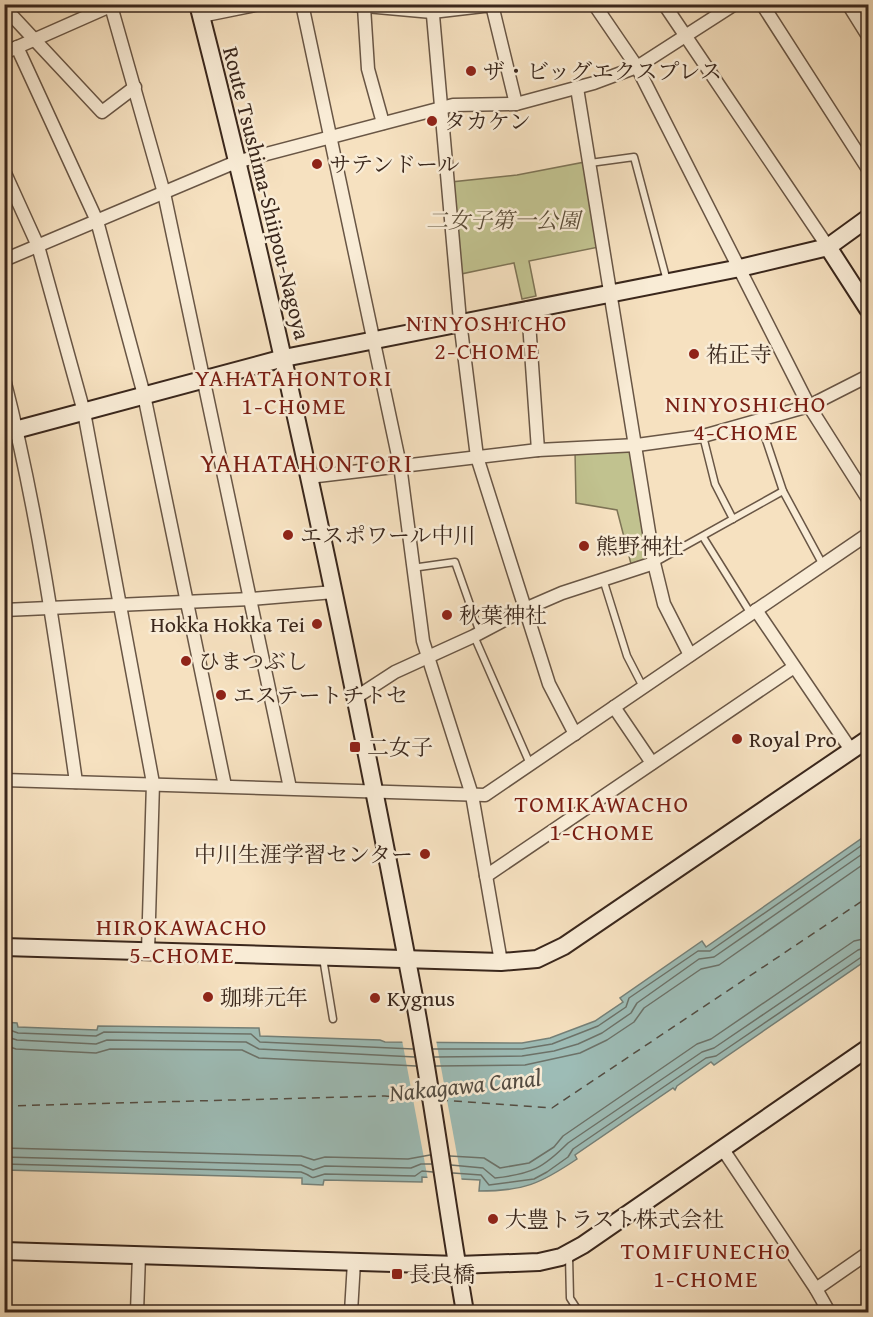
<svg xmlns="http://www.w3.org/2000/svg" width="873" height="1317" font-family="'Gentium Book Plus','Noto Serif JP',serif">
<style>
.green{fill:#c1c28f;stroke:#7e7456;stroke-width:1.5}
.water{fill:#9dbcb6;stroke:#758078;stroke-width:1.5}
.pier{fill:#f6e1c0}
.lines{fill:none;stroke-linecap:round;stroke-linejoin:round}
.shore{stroke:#6c7269;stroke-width:1.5}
.ferry{stroke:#534c42;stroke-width:1.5;stroke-dasharray:8 6;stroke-linecap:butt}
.lane-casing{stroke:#695645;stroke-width:9}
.street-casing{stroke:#695645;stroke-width:15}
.secondary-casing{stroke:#3a271c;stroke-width:20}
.lane{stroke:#f9ecd6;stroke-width:6}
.street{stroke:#f9ecd6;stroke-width:12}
.secondary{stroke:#f9ecd6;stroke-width:16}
.poi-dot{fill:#8f2418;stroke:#f9ecd6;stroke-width:2}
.labels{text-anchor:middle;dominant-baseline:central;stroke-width:5;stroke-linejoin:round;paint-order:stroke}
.poi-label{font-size:22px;fill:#3a271c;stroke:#f9ecd6;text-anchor:start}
.street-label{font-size:22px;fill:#3a271c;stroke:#f9ecd6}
.park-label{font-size:22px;font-style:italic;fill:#5c4e39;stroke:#f9ecd6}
.neighbourhood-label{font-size:24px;letter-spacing:1.5px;fill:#7a1f14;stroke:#f9ecd6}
.water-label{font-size:24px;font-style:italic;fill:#534c42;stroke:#f9ecd6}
.quarter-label{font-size:26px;letter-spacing:1.5px;fill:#7a1f14;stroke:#f9ecd6}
</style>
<rect width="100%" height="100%" fill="#f6e1c0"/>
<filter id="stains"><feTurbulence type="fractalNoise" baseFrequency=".00333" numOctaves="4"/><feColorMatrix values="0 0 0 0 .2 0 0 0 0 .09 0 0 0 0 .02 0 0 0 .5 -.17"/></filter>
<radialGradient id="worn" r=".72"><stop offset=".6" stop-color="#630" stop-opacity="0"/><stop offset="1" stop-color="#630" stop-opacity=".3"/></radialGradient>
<g class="green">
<polygon points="585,162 599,247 529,261 536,296 522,299 514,263 461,274 451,182 517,175"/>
<polygon points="575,451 633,451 649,556 646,561 631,564 617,510 576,503"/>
</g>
<path class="water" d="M868,834v125l-154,106 -3,-3 -34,24 -2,4 -2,-2 -98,67 2,4c-37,25 -53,32 -98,32l1,-11 -58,-3v5l-98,-2 -1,5 -21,-1v-6l-297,-8v-148l12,1 1,4 79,3 1,-4 161,2 1,8 120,4 5,2 137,1 28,-5 45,-17 28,-19 -3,-4 82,-57 4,6z"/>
<polygon class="pier" points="402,1040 436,1040 462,1182 428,1180"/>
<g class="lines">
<g class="shore">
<polyline points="4,1028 18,1033 96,1036 104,1032 251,1034 260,1042 413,1049"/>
<polyline points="4,1036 17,1040 96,1044 107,1040 246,1042 259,1049 415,1057"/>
<polyline points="4,1045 16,1049 96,1053 110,1049 242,1050 259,1058 416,1066"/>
<polyline points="433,1049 522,1049 552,1044 598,1026 626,1007 629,998 698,951 710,951 868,841"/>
<polyline points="434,1057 522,1056 554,1051 578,1044 602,1033 631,1013 637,1003 699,959 714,957 868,850"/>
<polyline points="436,1066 525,1065 580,1053 607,1040 634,1022 644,1008 701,969 719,965 868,861"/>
<polyline points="4,1148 301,1156 314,1160 325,1157 408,1159 430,1155"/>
<polyline points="450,1156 484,1158 500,1168 529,1163 554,1147 563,1136 697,1044 711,1039 854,941 868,938"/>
<polyline points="4,1157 301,1165 313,1170 325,1166 411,1168 421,1164 432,1164"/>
<path d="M4,1164l297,8c17,6 4,8 24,2l90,2 7,-5 11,1"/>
<path d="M451,1165l32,3 12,10c37,-4 48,-10 73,-35l134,-91 12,-4 144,-98 10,-3"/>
<polyline points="453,1173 481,1175 489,1185 534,1179 547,1172 568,1157 573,1149 706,1058 716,1056 863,956 868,955"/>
</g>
<g class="ferry">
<polyline points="440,1100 552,1108 868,897"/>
<polyline points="4,1106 385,1096 423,1099"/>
</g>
<g class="lane-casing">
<g id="lane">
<polyline points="590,163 634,157 667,281"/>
<polyline points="760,422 783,491 823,565"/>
<polyline points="703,436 715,484 733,519"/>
<polyline points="703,537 751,614"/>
<polyline points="654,563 783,491"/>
<polyline points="412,568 455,562 480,633"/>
<polyline points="603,579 627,656 643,687"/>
<polyline points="474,636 530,764"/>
<polyline points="323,958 333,1019"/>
<polyline points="569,1256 570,1298 579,1312"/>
</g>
</g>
<g class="street-casing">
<g id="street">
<polyline points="302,4 400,465 423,641 472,795 501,962"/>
<polyline points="344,4 432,12 492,5 516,104"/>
<polyline points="432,4 460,321 477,457 549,684 575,734"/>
<polyline points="594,4 637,67 809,406 868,499"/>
<polyline points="664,4 828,247"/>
<polyline points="762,4 868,169"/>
<polyline points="848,4 868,36"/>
<polyline points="111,6 164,193 290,788"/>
<polyline points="4,7 102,112 135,87"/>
<polyline points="364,7 368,69 383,123"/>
<polyline points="201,16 260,4"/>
<polyline points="17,47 97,221 144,395 225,786"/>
<polyline points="4,53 115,4"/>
<polyline points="577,88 654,563 664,604 690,655"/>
<polyline points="4,171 38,246 84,412 153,783 148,951"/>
<polyline points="4,260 236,162 453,105 516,104 594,83 637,67 735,4"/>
<polyline points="528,308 538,450"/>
<path d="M4,379c34,132 53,269 72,403"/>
<polyline points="309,477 538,450 637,445 703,436 809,406 868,376"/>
<polyline points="4,610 251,599 334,592"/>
<polyline points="756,610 851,750"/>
<polyline points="355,698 395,672 474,636 525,609 562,593 654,563"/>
<polyline points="614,707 652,763"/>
<polyline points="4,780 485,795 868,534"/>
<polyline points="486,876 794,667"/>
<polyline points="722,1148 816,1289 829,1312"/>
<polyline points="816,1289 868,1253"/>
<polyline points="137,1312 139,1255"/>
<polyline points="351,1312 354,1262"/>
</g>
</g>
<g class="secondary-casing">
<g id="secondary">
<path d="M198,4c83,323 151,650 213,977 21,110 35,221 54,331"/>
<polyline points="828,247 868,309"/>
<polyline points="4,433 284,358 740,268 828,247 868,218"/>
<polyline points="4,947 501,962 537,959 564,946 868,739"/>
<polyline points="4,1251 458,1265 539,1262 561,1257 583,1245 868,1048"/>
</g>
</g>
<use href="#lane" class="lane"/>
<use href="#street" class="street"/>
<use href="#secondary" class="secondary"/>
</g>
<g class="poi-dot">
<circle cx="471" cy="71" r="6"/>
<circle cx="432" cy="121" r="6"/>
<circle cx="317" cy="164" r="6"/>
<circle cx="694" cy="354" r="6"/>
<circle cx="288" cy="535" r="6"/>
<circle cx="584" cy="546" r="6"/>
<circle cx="447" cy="615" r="6"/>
<circle cx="317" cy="624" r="6"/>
<circle cx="186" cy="661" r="6"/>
<circle cx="221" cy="695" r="6"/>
<circle cx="737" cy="739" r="6"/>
<rect x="349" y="741" width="12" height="12" rx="3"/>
<circle cx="425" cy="854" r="6"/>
<circle cx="208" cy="997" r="6"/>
<circle cx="375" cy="998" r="6"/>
<circle cx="493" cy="1219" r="6"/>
<rect x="391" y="1268" width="12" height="12" rx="3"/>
</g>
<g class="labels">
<g class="poi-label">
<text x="483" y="71">ザ・ビッグエクスプレス</text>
<text x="444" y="121">タカケン</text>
<text x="329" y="164">サテンドール</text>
<text x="706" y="354">祐正寺</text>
<text x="300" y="535">エスポワール中川</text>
<text x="596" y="546">熊野神社</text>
<text x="459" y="615">秋葉神社</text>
<text x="305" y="624" text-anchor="end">Hokka Hokka Tei</text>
<text x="198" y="661">ひまつぶし</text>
<text x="233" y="695">エステートチトセ</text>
<text x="749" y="739">Royal Pro</text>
<text x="367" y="747">二女子</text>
<text x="413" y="854" text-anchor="end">中川生涯学習センター</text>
<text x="220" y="997">珈琲元年</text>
<text x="387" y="998">Kygnus</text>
<text x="505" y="1219">大豊トラスト株式会社</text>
<text x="409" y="1274">長良橋</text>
</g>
<g class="street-label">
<text transform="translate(267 193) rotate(76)">Route Tsushima-Shiipou-Nagoya</text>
</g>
<g class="park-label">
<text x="503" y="220">二女子第一公園</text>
</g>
<g class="neighbourhood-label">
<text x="487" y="322">NINYOSHICHO<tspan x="487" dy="28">2-CHOME</tspan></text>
<text x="294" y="377">YAHATAHONTORI<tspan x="294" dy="28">1-CHOME</tspan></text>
<text x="746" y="403">NINYOSHICHO<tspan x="746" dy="28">4-CHOME</tspan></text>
<text x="602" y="803">TOMIKAWACHO<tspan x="602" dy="28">1-CHOME</tspan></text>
<text x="182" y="926">HIROKAWACHO<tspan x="182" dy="28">5-CHOME</tspan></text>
<text x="706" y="1250">TOMIFUNECHO<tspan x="706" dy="28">1-CHOME</tspan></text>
</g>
<g class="water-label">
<text transform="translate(465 1085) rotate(-6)">Nakagawa Canal</text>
</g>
<g class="quarter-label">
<text x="307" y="462">YAHATAHONTORI</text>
</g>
</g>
<rect width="873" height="1317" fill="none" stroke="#f6e1c0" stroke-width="24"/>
<rect x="6" y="6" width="861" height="1305" fill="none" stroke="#3a271c" stroke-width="3"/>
<rect x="12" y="12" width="849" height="1293" fill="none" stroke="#3a271c" stroke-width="1.5"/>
<rect width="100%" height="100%" filter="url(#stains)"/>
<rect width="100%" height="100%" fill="url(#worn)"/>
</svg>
